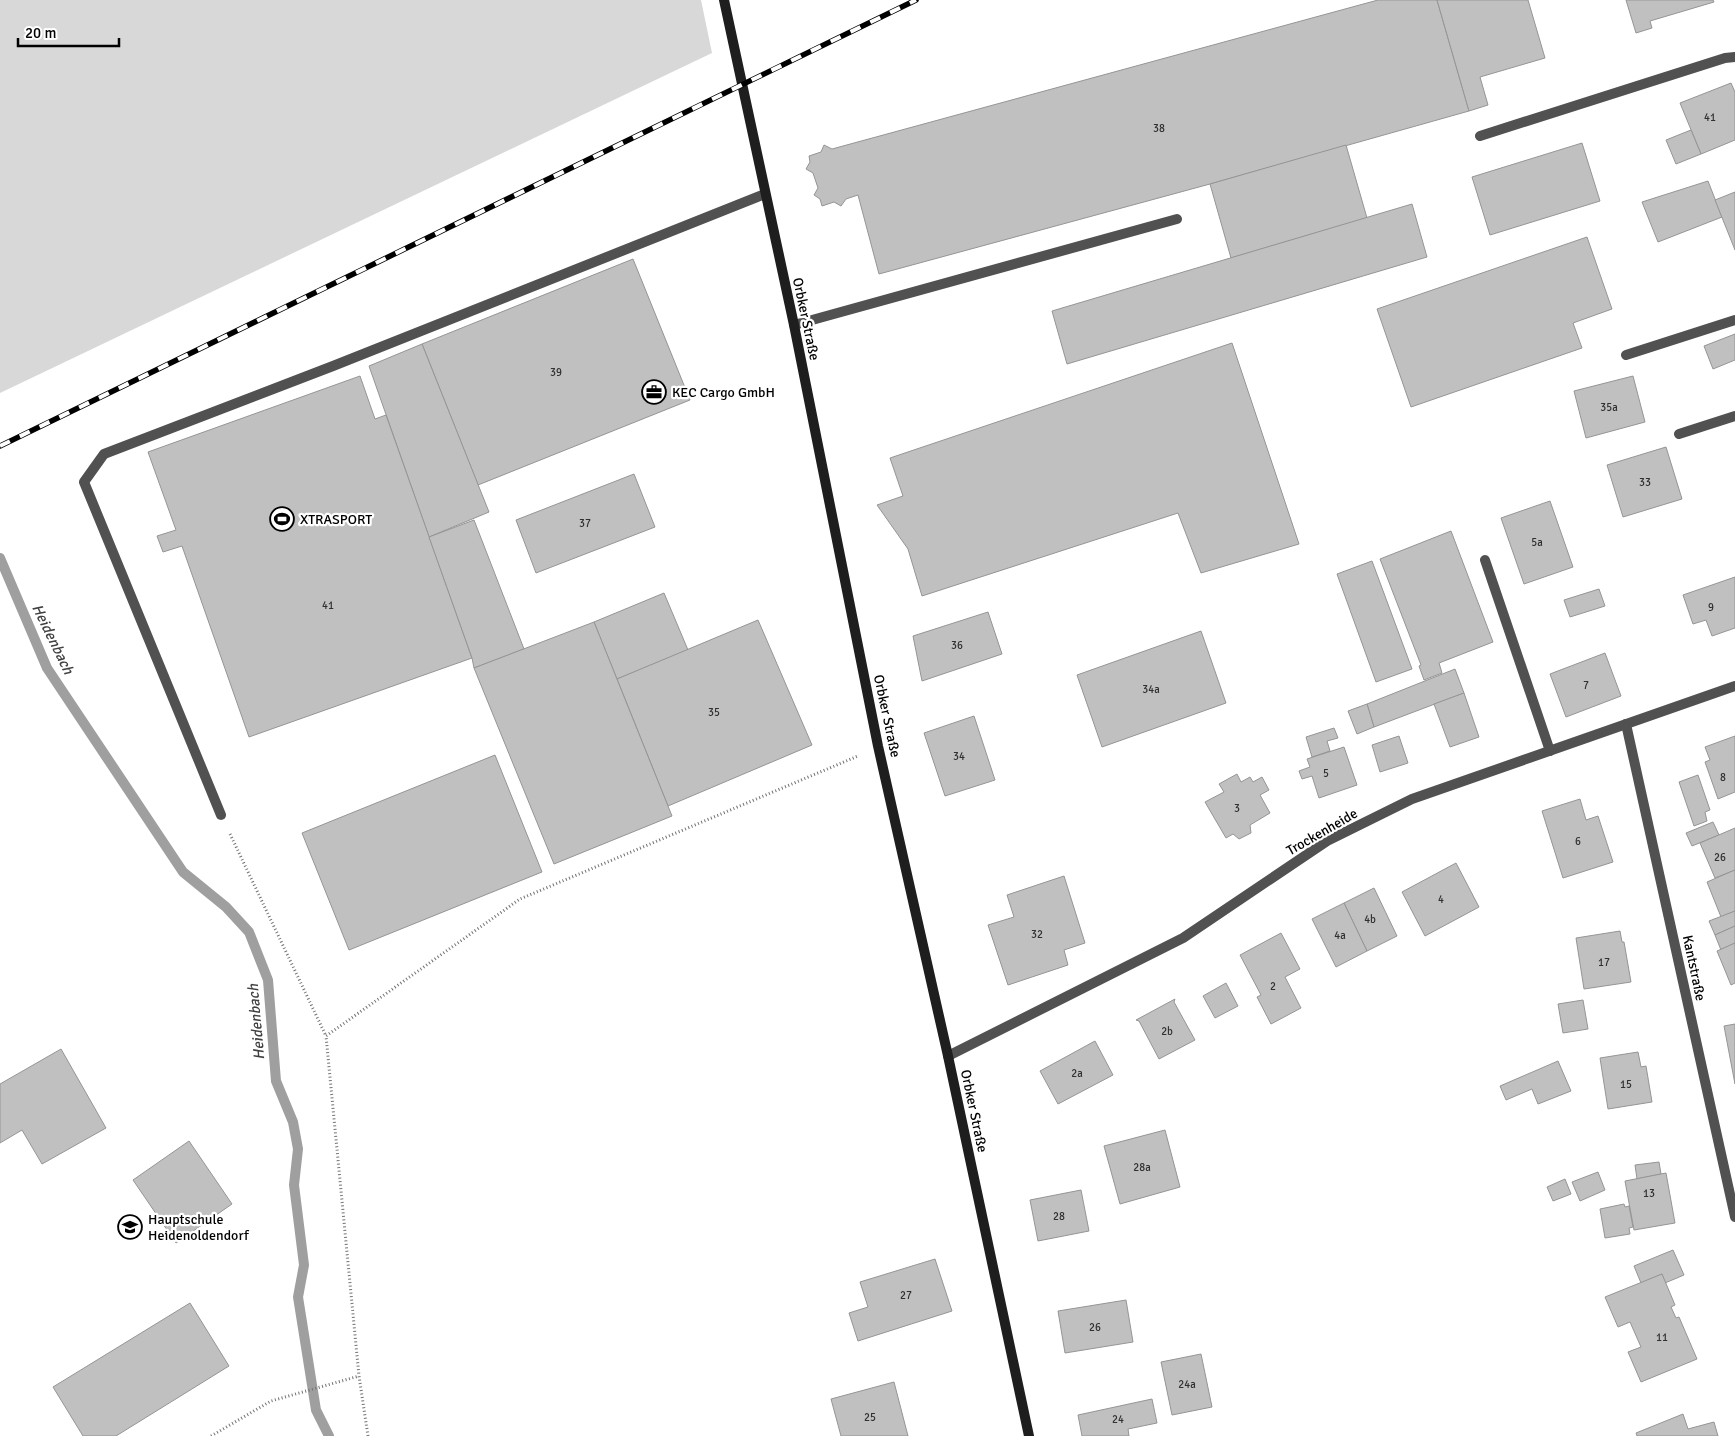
<svg xmlns="http://www.w3.org/2000/svg" width="1735" height="1436" font-family="Signika,sans-serif">
<style>
.green{fill:#d8d8d8}
.lines{fill:none;stroke-linecap:round;stroke-linejoin:round}
.stream{stroke:#9f9f9f;stroke-width:10}
.building{fill:#c0c0c0;stroke:#959595}
.path{stroke:#737373;stroke-width:3;stroke-dasharray:1 2.5;stroke-linecap:butt}
.lane{stroke:#515151;stroke-width:10}
.street{stroke:#515151;stroke-width:10}
.secondary{stroke:#1e1e1e;stroke-width:10}
.rail-casing{stroke:#000;stroke-width:5.5}
.rail{stroke:#fff;stroke-width:4;stroke-dasharray:11;stroke-linecap:butt}
.labels{text-anchor:middle;dominant-baseline:central;stroke-width:4.5;stroke-linejoin:round;paint-order:stroke}
.number-label{font-size:11px;fill:#303030}
.street-label{font-size:14px;fill:#000;stroke:#fff}
.poi-label{font-size:14px;fill:#000;stroke:#fff;text-anchor:start}
.water-label{font-size:15px;font-style:italic;fill:#404040;stroke:#fff}
</style>
<rect width="100%" height="100%" fill="#fff"/>
<polygon class="green" points="0,0 701,0 712,53 0,393"/>
<g class="lines">
<polyline class="stream" points="0,558 47,668 183,872 226,907 249,932 268,980 276,1081 293,1122 298,1149 294,1185 304,1265 298,1297 316,1410 329,1436"/>
</g>
<g class="building">
<polygon points="1378,0 1437,0 1469,111 1210,184 879,274 858,195 846,199 841,206 834,202 822,206 820,199 814,195 818,188 813,173 806,169 810,162 809,156 821,152 824,145 832,149"/>
<polygon points="1437,0 1528,0 1545,58 1480,77 1488,105 1469,111"/>
<polygon points="1626,0 1713,0 1714,2 1650,21 1652,28 1636,33"/>
<polygon points="1731,83 1735,92 1735,140 1701,154 1680,103"/>
<polygon points="1691,130 1701,154 1676,164 1666,140"/>
<polygon points="1582,143 1600,201 1490,235 1472,177"/>
<polygon points="1346,145 1367,218 1231,258 1210,184"/>
<polygon points="1708,181 1722,217 1658,242 1642,202"/>
<polygon points="1735,192 1735,250 1715,200"/>
<polygon points="1412,204 1427,257 1067,364 1052,311"/>
<polygon points="1587,237 1612,309 1573,323 1582,348 1411,407 1377,309"/>
<polygon points="633,259 690,400 478,485 422,344"/>
<polygon points="1735,334 1735,360 1713,369 1704,346"/>
<polygon points="1232,343 1299,544 1201,573 1178,513 922,596 908,549 877,505 903,496 890,458"/>
<polygon points="422,344 489,512 429,537 369,366"/>
<polygon points="360,376 375,419 386,415 472,658 249,737 182,546 163,552 157,536 176,530 148,452"/>
<polygon points="1633,376 1645,422 1586,438 1574,391"/>
<polygon points="1666,447 1682,499 1623,517 1607,465"/>
<polygon points="634,474 655,527 536,573 516,520"/>
<polygon points="1550,501 1573,567 1524,584 1501,518"/>
<polygon points="474,520 524,649 474,668 472,658 429,537"/>
<polygon points="1451,531 1493,642 1439,663 1442,673 1424,680 1419,666 1421,665 1380,559"/>
<polygon points="1372,561 1412,669 1376,682 1337,574"/>
<polygon points="1735,577 1735,628 1712,636 1706,620 1693,624 1683,595"/>
<polygon points="1599,589 1605,606 1570,617 1564,600"/>
<polygon points="664,593 688,650 617,679 594,622"/>
<polygon points="988,612 1002,654 922,681 913,636"/>
<polygon points="758,620 812,745 668,806 617,679"/>
<polygon points="594,622 672,816 554,864 474,668"/>
<polygon points="1201,631 1226,703 1102,747 1077,675"/>
<polygon points="1605,653 1621,696 1566,717 1550,674"/>
<polygon points="1455,669 1464,693 1374,727 1367,704"/>
<polygon points="1464,693 1479,737 1450,747 1434,704"/>
<polygon points="1367,704 1374,727 1357,734 1348,711"/>
<polygon points="974,716 995,780 945,796 924,733"/>
<polygon points="1334,728 1338,738 1327,741 1330,751 1312,757 1306,737"/>
<polygon points="1399,736 1408,763 1380,772 1372,745"/>
<polygon points="1735,736 1735,792 1718,799 1705,762 1710,760 1705,747"/>
<polygon points="1344,747 1357,785 1319,798 1312,776 1302,779 1299,771 1310,767 1307,759"/>
<polygon points="495,755 542,872 349,950 302,833"/>
<polygon points="1237,774 1241,782 1250,777 1253,782 1262,777 1269,790 1260,795 1270,813 1250,825 1251,833 1239,839 1233,834 1226,838 1205,802 1224,792 1219,784"/>
<polygon points="1698,775 1710,810 1705,812 1707,821 1694,826 1679,782"/>
<polygon points="1580,799 1586,820 1598,816 1613,862 1563,878 1542,811"/>
<polygon points="1713,822 1719,835 1692,846 1686,833"/>
<polygon points="1735,828 1735,870 1715,878 1700,843"/>
<polygon points="1456,863 1479,907 1425,936 1402,892"/>
<polygon points="1735,870 1735,911 1721,917 1707,882"/>
<polygon points="1064,876 1085,943 1064,950 1068,965 1008,985 988,925 1014,917 1007,895"/>
<polygon points="1374,888 1397,936 1367,951 1344,903"/>
<polygon points="1344,903 1367,951 1336,967 1312,919"/>
<polygon points="1735,911 1735,926 1715,935 1709,921"/>
<polygon points="1735,926 1735,943 1721,950 1715,935"/>
<polygon points="1620,931 1622,942 1624,942 1631,982 1584,989 1576,938"/>
<polygon points="1281,933 1300,969 1285,977 1301,1008 1271,1024 1257,997 1261,995 1240,955"/>
<polygon points="1735,943 1735,983 1731,985 1717,951"/>
<polygon points="1226,983 1238,1006 1215,1018 1203,996"/>
<polygon points="1175,999 1174,1002 1195,1040 1159,1059 1139,1021 1136,1020"/>
<polygon points="1583,1000 1588,1029 1563,1033 1558,1004"/>
<polygon points="1735,1024 1735,1084 1724,1026"/>
<polygon points="1095,1041 1113,1075 1058,1104 1040,1071"/>
<polygon points="61,1049 106,1128 42,1164 22,1130 0,1143 0,1084"/>
<polygon points="1638,1052 1641,1067 1646,1066 1652,1102 1608,1109 1600,1058"/>
<polygon points="1558,1061 1571,1091 1538,1104 1532,1089 1506,1100 1500,1086"/>
<polygon points="1165,1130 1180,1187 1120,1204 1104,1146"/>
<polygon points="189,1141 232,1204 176,1243 133,1180"/>
<polygon points="1659,1162 1661,1174 1637,1179 1635,1165"/>
<polygon points="1598,1172 1605,1190 1580,1201 1572,1182"/>
<polygon points="1666,1173 1675,1223 1634,1230 1625,1181"/>
<polygon points="1565,1179 1571,1194 1553,1201 1547,1187"/>
<polygon points="1081,1190 1089,1231 1038,1241 1030,1200"/>
<polygon points="1624,1204 1625,1207 1629,1206 1633,1227 1629,1228 1630,1234 1605,1238 1600,1209"/>
<polygon points="1673,1250 1684,1275 1665,1283 1662,1274 1641,1283 1634,1266"/>
<polygon points="935,1259 952,1311 858,1341 849,1313 868,1307 860,1282"/>
<polygon points="1662,1274 1675,1305 1671,1307 1676,1318 1679,1317 1697,1359 1641,1382 1628,1352 1641,1347 1630,1322 1618,1327 1605,1297"/>
<polygon points="1126,1300 1133,1342 1065,1353 1058,1311"/>
<polygon points="190,1303 229,1366 116,1436 83,1436 53,1387"/>
<polygon points="1201,1354 1212,1407 1172,1415 1161,1362"/>
<polygon points="894,1382 908,1436 841,1436 831,1399"/>
<polygon points="1152,1399 1157,1423 1128,1429 1129,1436 1082,1436 1078,1415"/>
<polygon points="1683,1414 1688,1429 1714,1422 1718,1436 1637,1436 1636,1433"/>
</g>
<g class="lines">
<g class="path">
<polyline points="230,834 326,1036"/>
<polyline points="211,1436 271,1401 359,1376"/>
<polyline points="368,1436 359,1376 326,1036 520,899 858,756"/>
</g>
<g class="lane">
<polyline points="1480,136 1725,58 1735,57"/>
<polyline points="794,325 1177,219"/>
<polyline points="1626,355 1735,320"/>
<polyline points="1679,434 1735,416"/>
<polyline points="1485,560 1550,751"/>
<polyline points="221,815 84,482 104,454 333,366 765,194"/>
</g>
<g class="street">
<polyline points="1626,724 1735,1217"/>
<polyline points="948,1056 1183,938 1327,841 1412,799 1735,686"/>
</g>
<polyline class="secondary" points="724,0 794,325 878,746 948,1056 1029,1436"/>
<g class="rail-casing">
<polyline id="rail" points="0,446 916,0"/>
</g>
<use href="#rail" class="rail"/>
</g>
<defs>
<g id="office-ring" transform="scale(1.25)"><circle r="9.5" fill="#fff" stroke="#000" stroke-width="1.5"/><path d="M-6-3h4V-5.5h4V-3h4V5H-6ZM-1-4.5V-3h2v-1.5ZM-6 0V1H6V0Z" fill="#000"/></g>
<g id="stadium-ring" transform="scale(1.25)"><circle r="9.5" fill="#fff" stroke="#000" stroke-width="1.5"/><path d="M0-5a6.5 5 0 1 0 0 10a6.5 5 0 1 0 0-10ZM-3.5-1.8h7v3.6h-7Z" fill="#000"/></g>
<g id="school-ring" transform="scale(1.25)"><circle r="9.5" fill="#fff" stroke="#000" stroke-width="1.5"/><path d="M0-5L7-2L0 1L-7-2ZM-4 1L0 2.5L4 1V4Q0 6-4 4Z" fill="#000"/></g>
</defs>
<g fill-rule="evenodd">
<use href="#office-ring" x="654" y="392"/>
<use href="#stadium-ring" x="282" y="519"/>
<use href="#school-ring" x="130" y="1227"/>
</g>
<g class="labels">
<g class="number-label">
<text x="1710" y="117">41</text>
<text x="1159" y="128">38</text>
<text x="556" y="372">39</text>
<text x="1609" y="407">35a</text>
<text x="1645" y="482">33</text>
<text x="585" y="523">37</text>
<text x="1537" y="542">5a</text>
<text x="328" y="605">41</text>
<text x="1711" y="607">9</text>
<text x="957" y="645">36</text>
<text x="1586" y="685">7</text>
<text x="1151" y="689">34a</text>
<text x="714" y="712">35</text>
<text x="959" y="756">34</text>
<text x="1326" y="773">5</text>
<text x="1723" y="777">8</text>
<text x="1237" y="808">3</text>
<text x="1578" y="841">6</text>
<text x="1720" y="857">26</text>
<text x="1441" y="899">4</text>
<text x="1370" y="919">4b</text>
<text x="1037" y="934">32</text>
<text x="1340" y="935">4a</text>
<text x="1604" y="962">17</text>
<text x="1273" y="986">2</text>
<text x="1167" y="1031">2b</text>
<text x="1077" y="1073">2a</text>
<text x="1626" y="1084">15</text>
<text x="1142" y="1167">28a</text>
<text x="1649" y="1193">13</text>
<text x="1059" y="1216">28</text>
<text x="906" y="1295">27</text>
<text x="1095" y="1327">26</text>
<text x="1662" y="1337">11</text>
<text x="1187" y="1384">24a</text>
<text x="870" y="1417">25</text>
<text x="1118" y="1419">24</text>
</g>
<g class="street-label">
<text transform="translate(806 319) rotate(78)">Orbker Straße</text>
<text transform="translate(887 716) rotate(78)">Orbker Straße</text>
<text transform="translate(1322 832) rotate(-30)">Trockenheide</text>
<text transform="translate(1694 968) rotate(78)">Kantstraße</text>
<text transform="translate(974 1111) rotate(78)">Orbker Straße</text>
</g>
<g class="poi-label">
<text x="672" y="392">KEC Cargo GmbH</text>
<text x="300" y="519">XTRASPORT</text>
<text x="148" y="1219">Hauptschule<tspan x="148" dy="16">Heidenoldendorf</tspan></text>
</g>
<g class="water-label">
<text transform="translate(53 639) rotate(64)">Heidenbach</text>
<text transform="translate(256 1022) rotate(-95)">Heidenbach</text>
</g>
</g>
<path d="M18 38v8h101v-8" fill="none" stroke="#000000" stroke-width="2.5"/>
<text x="25" y="38" font-size="15" fill="#000000" stroke="#ffffff" stroke-width="4" paint-order="stroke">20 m</text>
</svg>
